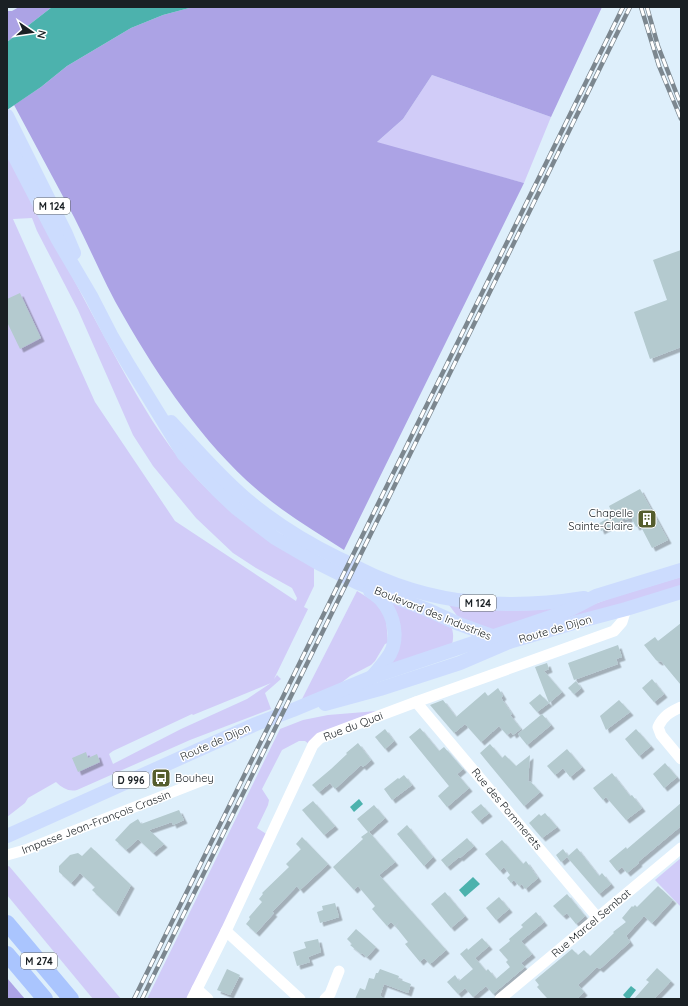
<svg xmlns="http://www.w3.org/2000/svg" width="688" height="1006" font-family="Quicksand,sans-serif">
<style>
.green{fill:#d1ccf8;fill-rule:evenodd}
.forest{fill:#aca3e5}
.water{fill:#4cb2ad}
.building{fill:#b4cacf;filter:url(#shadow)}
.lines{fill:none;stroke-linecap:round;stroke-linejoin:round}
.minor{stroke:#fff;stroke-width:11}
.major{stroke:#ccdcfe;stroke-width:14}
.highway{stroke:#aac5fe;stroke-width:16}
.rail-casing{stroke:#7c878f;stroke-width:4.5}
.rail{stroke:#fff;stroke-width:3;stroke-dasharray:9;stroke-linecap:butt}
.labels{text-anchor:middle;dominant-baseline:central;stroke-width:3;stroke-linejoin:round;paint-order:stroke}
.shield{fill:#fff;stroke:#5f6366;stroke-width:1}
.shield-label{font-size:10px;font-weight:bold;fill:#1a2024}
.poi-label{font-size:11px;fill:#1a2024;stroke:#fff;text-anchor:end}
.street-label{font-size:11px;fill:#1a2024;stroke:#fff}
</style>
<defs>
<filter id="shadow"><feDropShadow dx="3.5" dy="3.5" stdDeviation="0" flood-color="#0004"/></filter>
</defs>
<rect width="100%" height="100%" fill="#deeffb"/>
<g class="green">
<polygon points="432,75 551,117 524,183 376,143 403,119"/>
<path d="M7,151c34,65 67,131 103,196 27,49 54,100 95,140 32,32 72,56 109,81v18l-10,21 4,2 -34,70 3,-4 4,4 -16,14 6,16 -81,31 -113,50c-8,2 -15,-2 -21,-8l-28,16 -3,5 -18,14zM32,218l5,13 41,79 55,125 20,31 43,52 37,35 23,15 36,20 5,10 -1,3 -121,-80 -80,-119 -82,-183zM271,683l-24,16 -66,30 -68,35 -4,-10 4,-3 79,-37 1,1z"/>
<polygon points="681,577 681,586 576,619 538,625 611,598"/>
<polygon points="357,591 375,602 386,618 388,643 385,644 375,661 371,665 350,676 337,686 302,699"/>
<path d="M388,597l62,27c4,8 4,15 1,23l-61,20z"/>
<path d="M449,605c36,6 72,7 109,3l-64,25 -36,-16z"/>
<polygon points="377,711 319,733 309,744 305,741 299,741 282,750 262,789 269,800 268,805 257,828 268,835 188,999 147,999 280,729 303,720 328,715"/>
<polygon points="681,858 681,907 655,880"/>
<polygon points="9,866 121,999 93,999 7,895 7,867"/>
</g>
<g class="forest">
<polygon points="19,7 52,7 7,42 7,11 12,11"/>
<path d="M193,7h409l-51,110 -119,-42 -29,44 -26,23 147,41 -180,367c-28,-18 -57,-35 -83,-57 -55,-46 -101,-113 -137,-176 -19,-32 -33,-67 -50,-100 -20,-37 -40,-75 -60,-112l27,-18 26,-21 64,-38 32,-13z"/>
<polygon points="7,978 25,999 7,999"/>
</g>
<g class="water">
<polygon points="52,7 193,7 163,15 131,28 67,66 41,87 7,110 7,42"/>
<polygon points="359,799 363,804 354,812 350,807"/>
<polygon points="473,877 480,884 465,897 459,890"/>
<polygon points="631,986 636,990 629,999 627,999 623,995"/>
</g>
<g class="building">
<polygon points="681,250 681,347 650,359 634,312 667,300 653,260"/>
<polygon points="20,293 41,338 20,349 7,322 7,299"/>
<polygon points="640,489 668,540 652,548 640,525 636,527 631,517 626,520 625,518 601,531 598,524 613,515 609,506"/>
<polygon points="681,623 681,685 661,661 659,662 656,660 644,645 655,637 658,641"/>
<polygon points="618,645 622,657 616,659 618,664 574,680 568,663"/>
<polygon points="547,663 549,669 544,671 562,692 549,703 535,667"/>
<polygon points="652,679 664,694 654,702 642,688"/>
<polygon points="576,681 581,688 574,694 568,688"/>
<polygon points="498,688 503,696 501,698 512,714 510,715 521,729 513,735 511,732 507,735 499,726 481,742 465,724 454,733 430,705 443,700 456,717 485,692 488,696"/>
<polygon points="540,694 549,703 537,712 529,703"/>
<polygon points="619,700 630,712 606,730 600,716"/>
<polygon points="542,714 551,725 527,745 518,734"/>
<polygon points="420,728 439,751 444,747 463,769 457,774 469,788 447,807 438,796 449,786 409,737"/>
<polygon points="385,729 394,741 385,749 375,737"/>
<polygon points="636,729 651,746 639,756 625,739"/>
<polygon points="358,743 371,760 363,767 361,765 335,789 330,783 319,792 312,785 331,769 347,754 346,753"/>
<polygon points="490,744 502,758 505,755 516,766 530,755 528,782 530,781 540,792 524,806 480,753"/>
<polygon points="567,749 582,767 570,777 563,768 555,775 547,766"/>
<polygon points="86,752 88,758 97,754 100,762 78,772 72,758"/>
<polygon points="665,763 677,777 664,788 653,774"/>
<polygon points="612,773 630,796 632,795 642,808 626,820 606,797 603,800 593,788"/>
<polygon points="404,775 412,785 392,800 384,789 398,778 399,779"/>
<polygon points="313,801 335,826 324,835 302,810"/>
<polygon points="681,803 681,826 638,862 639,863 627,873 622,867 617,871 609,861 626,847 627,849"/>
<polygon points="481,804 489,813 479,821 471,812"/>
<polygon points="374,805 385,818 369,832 395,862 379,875 446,950 430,964 424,958 420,962 405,944 408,942 396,927 399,921 395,926 391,922 387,926 372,909 375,906 358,886 354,890 333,867 363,839 361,837 368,832 357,819"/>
<polygon points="179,810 184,820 173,825 172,822 149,830 164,844 153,853 138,839 126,850 115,840 130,824 138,819 141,824"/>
<polygon points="545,813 557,827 542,838 529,823 539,814 541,816"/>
<polygon points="407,825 433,857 424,866 397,834"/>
<polygon points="302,837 328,864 300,890 297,886 272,912 274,913 256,933 246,924 250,919 249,917 262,902 259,899 263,894 262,893 289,867 286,864 301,849 296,844"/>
<polygon points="467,838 474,846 460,858 459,857 447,867 441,860"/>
<polygon points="502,840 523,864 526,861 538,878 525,889 522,884 519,886 514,880 511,883 507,878 510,875 504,867 500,871 485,854"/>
<polygon points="91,847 131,885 116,913 92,890 95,887 80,873 71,883 59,872 59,866 70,855 78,853 82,856"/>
<polygon points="577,848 599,876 602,873 611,884 599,894 567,857 561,862 556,855 563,849 568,856"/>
<polygon points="658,886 673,900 652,923 644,916 626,936 630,942 600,969 597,967 578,985 584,992 577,999 548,999 537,987 539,985 535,980 572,949 578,955 584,950 590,956 614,933 613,932 626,922 622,918 632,906 633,907 635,905 637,907"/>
<polygon points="445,892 465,916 451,928 431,904"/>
<polygon points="567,894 585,916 576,924 567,913 563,916 553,906"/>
<polygon points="499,897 509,909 496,920 486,908"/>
<polygon points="335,903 339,917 320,923 317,912 323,910 322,906"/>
<polygon points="536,912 544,922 521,941 532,954 521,963 525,967 493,994 486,986 473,997 465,988 458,994 447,982 455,975 459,981 473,969 460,954 467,948 468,950 482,938 489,946 475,958 486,971 488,969 496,979 510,967 506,962 508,960 499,950 510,941 509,939 523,927 521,925"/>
<polygon points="356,929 376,947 367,957 362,953 361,954 350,945 352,944 347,939"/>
<polygon points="318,939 321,952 308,957 310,962 297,966 293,952 306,948 304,942"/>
<polygon points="657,968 671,981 654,999 634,999 649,982 646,980"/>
<polygon points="227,969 240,975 230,995 217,990"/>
<polygon points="380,969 399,976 398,979 411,984 408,993 384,984 380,996 385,999 355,999 360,988 365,990 369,978 374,979 376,973 378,973"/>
</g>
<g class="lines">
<g class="minor">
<polyline points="416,702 597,917"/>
<path d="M681,707c-11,5 -18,9 -23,20l3,8 20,24"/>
<polyline points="7,855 25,850 206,779"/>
<polyline points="226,931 300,999"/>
<polyline points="197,989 208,999"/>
<polyline points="192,999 226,931 313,745 320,738 416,702 614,631 622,622 626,609"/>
<polyline points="325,999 330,994 339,971"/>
<polyline points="500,999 681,848"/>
</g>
<g class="major">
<polyline points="7,116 66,234 74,253"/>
<polyline points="7,142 58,240 91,296 111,335 128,364 184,455 218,491 236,508 275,538 318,563 358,583 428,610 459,624 509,642"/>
<path d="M171,422c24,26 47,53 74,76 28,24 60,44 93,60 15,7 29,15 44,21 64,27 134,30 202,19"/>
<path d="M370,591c4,3 9,6 12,10 12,14 17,37 8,53 -5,8 -12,16 -18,23"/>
<polyline points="325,704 380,689 460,663 509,642 577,622 626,609 681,592"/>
<polyline points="7,836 256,724 293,710 372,677 548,618 571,609 596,596 681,570"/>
</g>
<g class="highway">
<polyline points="7,923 71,999"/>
<polyline points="7,954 45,999"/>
</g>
<g class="rail-casing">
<g id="rail">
<polyline points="641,7 659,66 681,119"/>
<polyline points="647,7 658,46 681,105"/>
<polyline points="134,999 623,7"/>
<polyline points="142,999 630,7"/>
</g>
</g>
<use href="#rail" class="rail"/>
</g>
<defs>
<g id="building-square" transform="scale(1)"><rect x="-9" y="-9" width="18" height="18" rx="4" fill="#555d2c" stroke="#fff"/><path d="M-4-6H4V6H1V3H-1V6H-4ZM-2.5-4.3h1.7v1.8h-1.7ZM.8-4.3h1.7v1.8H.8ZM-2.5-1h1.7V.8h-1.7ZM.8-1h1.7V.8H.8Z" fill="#fff"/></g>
<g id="bus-square" transform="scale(1)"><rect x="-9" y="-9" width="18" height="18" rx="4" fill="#555d2c" stroke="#fff"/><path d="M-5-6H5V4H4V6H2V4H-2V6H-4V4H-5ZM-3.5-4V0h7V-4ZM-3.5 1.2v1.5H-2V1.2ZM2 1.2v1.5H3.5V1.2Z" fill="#fff"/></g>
</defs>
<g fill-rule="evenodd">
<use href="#building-square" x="647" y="519"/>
<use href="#bus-square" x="161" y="778"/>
</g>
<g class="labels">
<g class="shield">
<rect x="34" y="198" width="36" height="16" rx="3"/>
<rect x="460" y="595" width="36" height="16" rx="3"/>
<rect x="113" y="772" width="36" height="16" rx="3"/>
<rect x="21" y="953" width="36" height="16" rx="3"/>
</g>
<g class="shield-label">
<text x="52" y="206">M 124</text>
<text x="478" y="603">M 124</text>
<text x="131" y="780">D 996</text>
<text x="39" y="961">M 274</text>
</g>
<g class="poi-label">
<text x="633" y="513">Chapelle<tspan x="633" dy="13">Sainte-Claire</tspan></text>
<text x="175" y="778" text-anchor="start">Bouhey</text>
</g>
<g class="street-label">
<text transform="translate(433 613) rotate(22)">Boulevard des Industries</text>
<text transform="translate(555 629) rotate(-16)">Route de Dijon</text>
<text transform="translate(353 726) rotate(-21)">Rue du Quai</text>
<text transform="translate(215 742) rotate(-24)">Route de Dijon</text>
<text transform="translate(507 809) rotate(50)">Rue des Pommerets</text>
<text transform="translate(96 822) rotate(-21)">Impasse Jean-François Crassin</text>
<text transform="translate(591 923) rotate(-40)">Rue Marcel Sembat</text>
</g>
</g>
<rect width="688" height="1006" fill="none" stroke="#1a2024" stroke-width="16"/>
<g transform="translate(32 32) rotate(103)" stroke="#ffffff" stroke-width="3" paint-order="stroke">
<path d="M0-3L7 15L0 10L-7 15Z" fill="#1a2024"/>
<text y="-6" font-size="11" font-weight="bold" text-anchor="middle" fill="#1a2024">N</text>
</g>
</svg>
